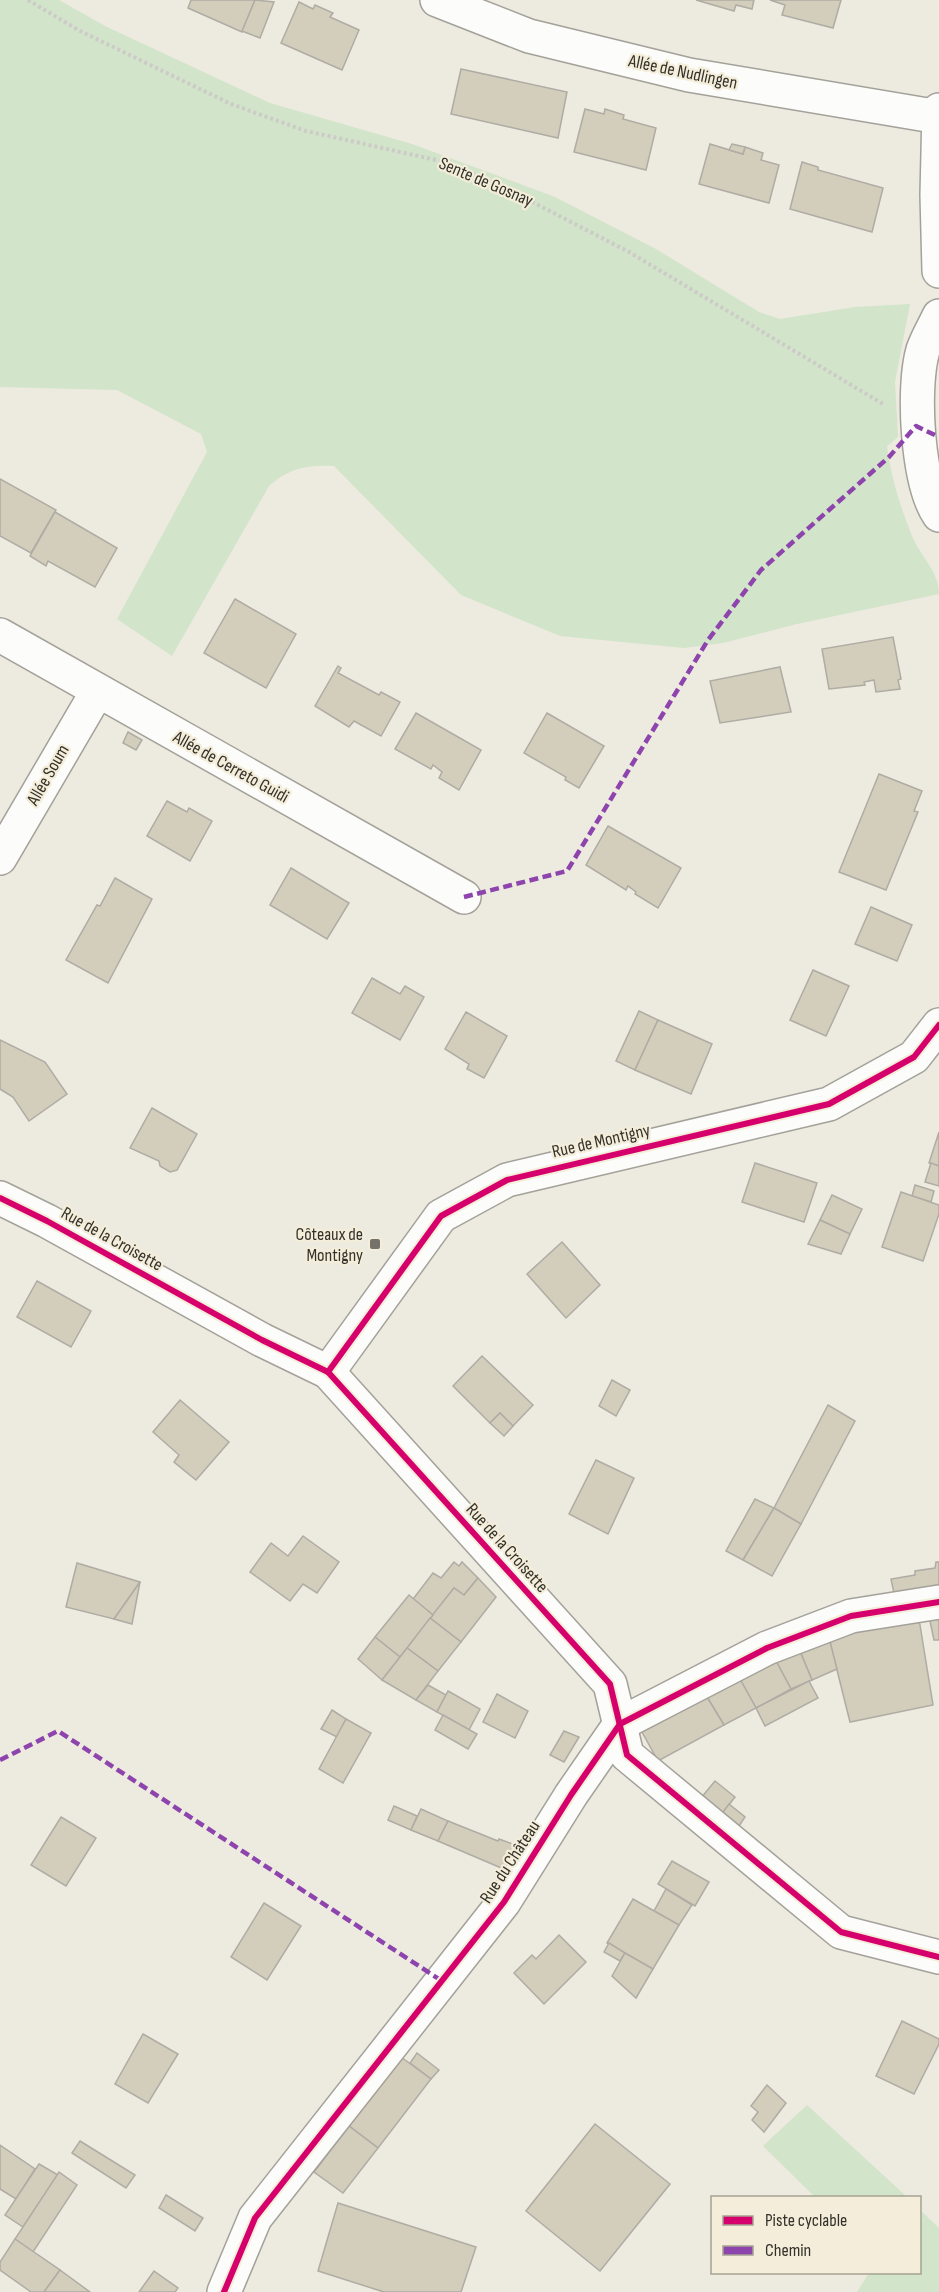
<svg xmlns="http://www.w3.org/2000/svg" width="939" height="2292" font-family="'Sofia Sans Condensed',sans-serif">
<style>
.green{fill:#d2e4c9}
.building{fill:#d3cdbc;stroke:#afaca4;stroke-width:1.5}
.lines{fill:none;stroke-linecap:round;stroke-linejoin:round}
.minor-casing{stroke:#a4a19a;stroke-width:36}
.path{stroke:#cccbc7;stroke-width:4;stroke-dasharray:3 3;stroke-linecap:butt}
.minor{stroke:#fcfcfa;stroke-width:33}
.quiet{stroke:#8e44ad;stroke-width:4.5;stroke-dasharray:9 4.5;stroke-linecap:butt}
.cycleway-casing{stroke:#f3edda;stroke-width:10}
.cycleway{stroke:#d6006c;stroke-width:6}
.poi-dot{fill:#747269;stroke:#f3edda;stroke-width:2}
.labels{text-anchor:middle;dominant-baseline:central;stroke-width:4.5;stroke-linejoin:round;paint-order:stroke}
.street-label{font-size:18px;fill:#333129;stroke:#f3edda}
.poi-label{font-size:18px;fill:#333129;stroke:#f3edda;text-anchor:end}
</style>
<rect width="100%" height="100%" fill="#edeae0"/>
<g class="green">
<path d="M0,0h59l46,26 165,77 142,41 143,53 101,52 103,63 21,7 75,-12 55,-3 -15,78 3,55 -11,9c4,31 13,60 25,90 8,20 27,35 27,58l-142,30 -74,19 -39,5 -124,-12 -99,-41 -127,-129c-28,-1 -44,2 -65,20l-97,170 -55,-37 90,-167 -6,-18 -84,-44 -117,-3z"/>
<polygon points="807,2105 907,2197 815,2197 763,2146"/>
<polygon points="920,2210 939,2228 939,2292 857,2292 869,2273 920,2272"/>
</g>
<g class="building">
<polygon points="191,0 255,0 242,32 188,8"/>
<polygon points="255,0 274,2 260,38 242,31"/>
<polygon points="696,0 754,0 752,9 736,5 734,11"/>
<polygon points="770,0 841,0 833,28 782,15 785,5"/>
<polygon points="299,2 313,9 315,5 333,13 330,17 359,30 342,70 281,43"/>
<polygon points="461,69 567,92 558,138 451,114"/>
<polygon points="585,109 604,114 605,109 624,115 623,119 656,128 646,170 574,152"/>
<polygon points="710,144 743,154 745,147 763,153 761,160 779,165 769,203 699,184"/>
<polygon points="732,144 745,147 743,154 729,150"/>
<polygon points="802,162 818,167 818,170 883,188 872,232 790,209"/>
<polygon points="0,479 56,510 31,553 0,536"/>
<polygon points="55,512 117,548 95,587 48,561 46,566 30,556"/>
<polygon points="235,599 296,634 266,688 204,653"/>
<polygon points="893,637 901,679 898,680 900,689 876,692 874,680 864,682 865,685 829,689 822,649"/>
<polygon points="338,666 341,668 338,673 379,695 381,692 400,702 381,736 354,721 349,727 315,706"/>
<polygon points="780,667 791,712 720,723 710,681"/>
<polygon points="416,713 481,750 459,790 439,778 442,772 433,765 431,769 395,749"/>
<polygon points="547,713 604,746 579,788 565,780 566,777 524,753"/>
<polygon points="128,732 142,740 136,750 123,743"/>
<polygon points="879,774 922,791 914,811 918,812 886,890 839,872"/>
<polygon points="167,801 187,812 189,808 212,821 190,861 147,836"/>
<polygon points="608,826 681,868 658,908 635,894 636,892 628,886 626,890 586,865"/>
<polygon points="291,868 349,903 327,939 270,905"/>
<polygon points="115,878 152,899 108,983 66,960 97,905 100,906"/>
<polygon points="871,907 912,925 897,961 855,944"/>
<polygon points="813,970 849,986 826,1036 790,1020"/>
<polygon points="372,978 400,994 405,986 424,997 400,1040 352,1013"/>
<polygon points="639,1011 658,1020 635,1070 616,1061"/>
<polygon points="466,1012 507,1036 484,1078 467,1069 469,1064 445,1049"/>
<polygon points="658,1020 712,1044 691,1094 635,1070"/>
<polygon points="0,1040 45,1062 67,1094 29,1121 13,1097 0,1089"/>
<polygon points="152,1108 197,1134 177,1170 170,1172 160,1166 159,1161 130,1148"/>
<polygon points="939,1132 939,1166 929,1163"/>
<polygon points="755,1163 817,1183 804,1222 742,1202"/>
<polygon points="931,1163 939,1166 939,1186 925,1182"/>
<polygon points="915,1185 934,1191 931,1202 912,1196"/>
<polygon points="901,1192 939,1205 939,1214 923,1261 882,1247"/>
<polygon points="832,1195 862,1209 850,1234 820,1220"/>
<polygon points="820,1220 850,1234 841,1254 808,1244"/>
<polygon points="562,1242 600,1285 566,1318 527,1274"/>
<polygon points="37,1281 91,1311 71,1347 17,1317"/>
<polygon points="482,1356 533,1405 513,1426 500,1413 490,1423 453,1386"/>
<polygon points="612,1380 630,1390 616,1416 599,1406"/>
<polygon points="180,1400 229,1442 196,1480 174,1462 179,1455 153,1432"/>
<polygon points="828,1405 855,1421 801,1524 774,1508"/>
<polygon points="500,1413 513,1426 504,1436 490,1423"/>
<polygon points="596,1460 634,1478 608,1534 569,1514"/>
<polygon points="755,1499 774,1508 743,1560 726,1551"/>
<polygon points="774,1508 801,1524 772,1576 743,1560"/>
<polygon points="303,1536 339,1562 317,1593 303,1584 290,1601 250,1572 271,1543 288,1556"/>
<polygon points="454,1562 459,1566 462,1562 478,1578 464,1595 454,1588 433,1615 413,1599 433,1573 441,1578"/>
<polygon points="936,1562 939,1562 939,1588 894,1593 891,1579 915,1575 915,1571 935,1568"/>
<polygon points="77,1563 140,1582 114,1619 66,1607"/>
<polygon points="478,1578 496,1597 461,1642 430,1618 454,1588 464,1595"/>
<polygon points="140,1582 132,1624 114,1619"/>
<polygon points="409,1595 433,1615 400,1657 375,1637"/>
<polygon points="939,1611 939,1640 934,1640 928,1612"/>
<polygon points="430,1618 461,1642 438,1671 407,1648"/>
<polygon points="919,1619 933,1705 850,1722 829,1638"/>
<polygon points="375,1637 400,1657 382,1680 358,1659"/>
<polygon points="829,1638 837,1669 812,1680 799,1649"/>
<polygon points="407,1648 438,1671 416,1700 382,1680"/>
<polygon points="799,1649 812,1680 791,1689 775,1659"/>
<polygon points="775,1659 791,1689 756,1708 740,1679"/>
<polygon points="740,1679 756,1708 724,1725 707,1697"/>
<polygon points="809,1681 818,1698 765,1726 756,1708"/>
<polygon points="428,1685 446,1695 437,1712 416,1700"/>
<polygon points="448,1691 480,1709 469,1730 437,1712"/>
<polygon points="497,1694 528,1711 515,1738 483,1722"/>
<polygon points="707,1697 724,1725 658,1761 642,1732"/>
<polygon points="332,1710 346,1719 337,1737 321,1729"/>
<polygon points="443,1715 477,1734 468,1749 435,1730"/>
<polygon points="346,1719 371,1733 343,1783 319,1769"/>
<polygon points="564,1731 579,1737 564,1762 550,1755"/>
<polygon points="715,1781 735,1797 721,1815 701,1798"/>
<polygon points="729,1804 745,1817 737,1829 721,1815"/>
<polygon points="394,1806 417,1816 411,1830 388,1820"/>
<polygon points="421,1809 448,1821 438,1841 411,1830"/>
<polygon points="61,1817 96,1838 66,1886 31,1865"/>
<polygon points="448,1821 498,1841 499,1839 518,1846 506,1870 438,1841"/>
<polygon points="672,1861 709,1882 695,1906 658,1884"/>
<polygon points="666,1889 692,1905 679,1925 654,1911"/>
<polygon points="633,1899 679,1925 653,1969 607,1943"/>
<polygon points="264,1903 301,1926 267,1980 231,1957"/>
<polygon points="559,1935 586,1962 544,2004 514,1973 532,1955 536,1959"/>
<polygon points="609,1943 625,1953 620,1961 604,1952"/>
<polygon points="625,1953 653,1969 636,1998 612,1976"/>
<polygon points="902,2021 939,2039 939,2044 914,2094 876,2076"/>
<polygon points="143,2034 178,2054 148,2103 115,2084"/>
<polygon points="417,2053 439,2070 431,2079 410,2063"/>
<polygon points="401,2057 431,2079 378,2148 349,2126"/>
<polygon points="767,2085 786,2103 764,2132 752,2120 758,2112 751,2106"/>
<polygon points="595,2124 670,2184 600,2271 526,2211"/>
<polygon points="349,2126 378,2148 343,2193 314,2172"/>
<polygon points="80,2141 135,2175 126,2188 72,2153"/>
<polygon points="0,2145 35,2169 16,2199 0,2189"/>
<polygon points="39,2164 58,2175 23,2227 5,2215"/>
<polygon points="59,2172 77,2185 33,2252 15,2239"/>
<polygon points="166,2195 203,2218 195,2231 159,2208"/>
<polygon points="338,2203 476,2247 461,2292 384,2292 318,2271"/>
<polygon points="15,2239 60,2270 44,2292 31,2292 0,2270 0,2262"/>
<polygon points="60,2270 90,2292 44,2292"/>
<polygon points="154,2271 178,2288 175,2292 139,2292"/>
</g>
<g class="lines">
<g class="minor-casing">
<g id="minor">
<polyline points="437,0 529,36 689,75 939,117"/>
<polyline points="939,110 937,195 939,271"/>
<path d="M939,316c-5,11 -12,22 -16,34 -11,37 -6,133 16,165"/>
<polyline points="0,635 464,897"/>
<polyline points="0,858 97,692"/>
<polyline points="0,1198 47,1221 262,1340 328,1372 610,1684 627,1755 841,1932 939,1957"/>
<polyline points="328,1372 441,1216 507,1180 829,1104 914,1057 939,1025"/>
<polyline points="224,2292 255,2218 504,1902 571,1795 620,1724 767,1648 851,1616 939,1602"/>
</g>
</g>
<polyline class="path" points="28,0 80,31 231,104 306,131 445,162 509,190 629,252 883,404"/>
<use href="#minor" class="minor"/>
<g class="quiet">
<polyline points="464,897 567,871 708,640 761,570 889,457 916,426 939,437"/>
<polyline points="0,1760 58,1731 442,1981"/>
</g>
<g class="cycleway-casing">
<g id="cycleway">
<polyline points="0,1198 47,1221 262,1340 328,1372 610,1684 627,1755 841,1932 939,1957"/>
<polyline points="328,1372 441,1216 507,1180 829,1104 914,1057 939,1025"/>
<polyline points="224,2292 255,2218 504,1902 571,1795 620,1724 767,1648 851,1616 939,1602"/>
</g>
</g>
<use href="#cycleway" class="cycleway"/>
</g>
<rect class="poi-dot" x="369" y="1238" width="12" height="12" rx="3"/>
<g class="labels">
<g class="street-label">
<text transform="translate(683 72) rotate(12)">Allée de Nudlingen</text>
<text transform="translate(486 182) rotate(23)">Sente de Gosnay</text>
<text transform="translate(231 767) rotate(29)">Allée de Cerreto Guidi</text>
<text transform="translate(48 775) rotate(-60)">Allée Soum</text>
<text transform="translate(601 1141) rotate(-13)">Rue de Montigny</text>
<text transform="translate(112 1239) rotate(29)">Rue de la Croisette</text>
<text transform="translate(507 1548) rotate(48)">Rue de la Croisette</text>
<text transform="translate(510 1862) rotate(-57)">Rue du Château</text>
</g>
<g class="poi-label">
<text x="363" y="1234">Côteaux de<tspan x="363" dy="21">Montigny</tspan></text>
</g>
</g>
<rect x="711" y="2196" width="210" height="78" fill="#f3edda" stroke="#a6a293" stroke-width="1.5"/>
<rect x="723" y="2216" width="30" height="9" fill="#d6006c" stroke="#a6a293" stroke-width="1.5"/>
<text x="765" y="2226" font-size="18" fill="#333129">Piste cyclable</text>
<rect x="723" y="2246" width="30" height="9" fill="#8e44ad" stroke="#a6a293" stroke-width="1.5"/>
<text x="765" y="2256" font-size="18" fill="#333129">Chemin</text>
</svg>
